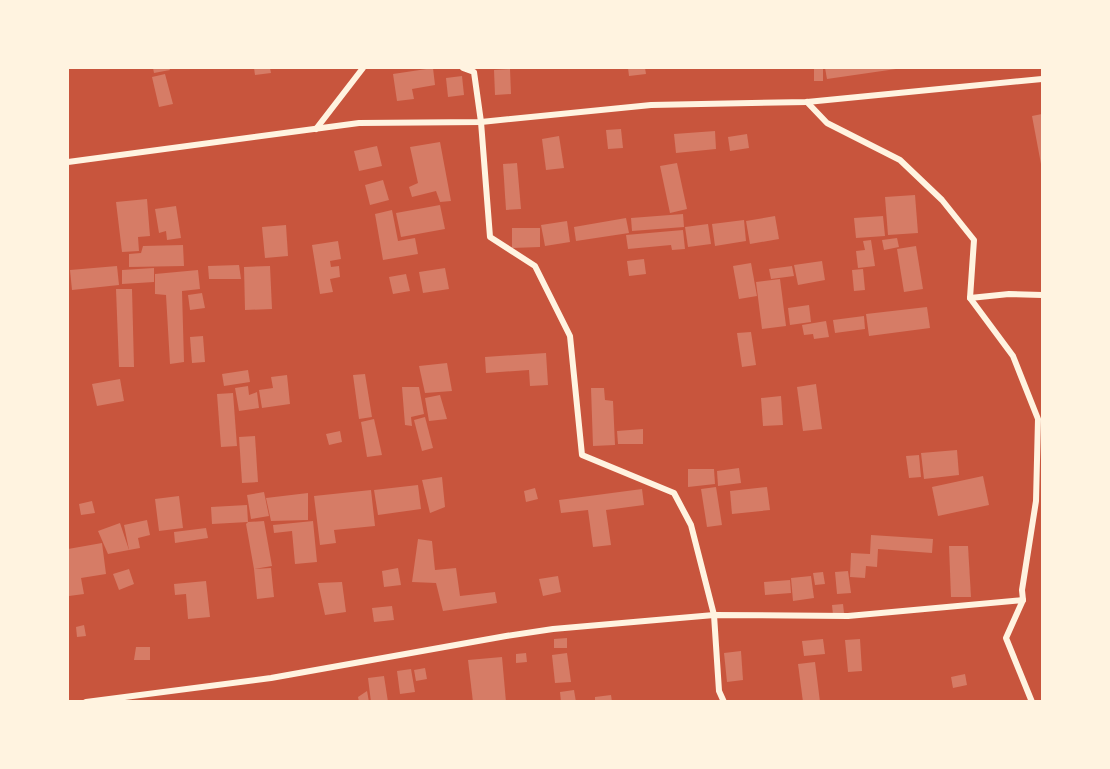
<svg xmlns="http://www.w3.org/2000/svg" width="1110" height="769" font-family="'PT Sans',sans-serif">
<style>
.building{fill:#d67c66}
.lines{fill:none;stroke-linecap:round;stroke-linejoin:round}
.minor{stroke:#fff3e0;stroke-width:6}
</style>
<rect width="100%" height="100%" fill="#c8553d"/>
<g class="building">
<polygon points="153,68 169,68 170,70 154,73"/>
<polygon points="254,68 270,68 271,73 255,75"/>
<polygon points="433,68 435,85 412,89 414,99 397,101 393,74"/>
<polygon points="628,68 645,68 646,74 629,76"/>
<rect x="814" y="68" width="9" height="13"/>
<polygon points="825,68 896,68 896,69 827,79"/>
<polygon points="510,69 511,94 495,95 494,70"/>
<polygon points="165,74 173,104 159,107 152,77"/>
<polygon points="462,76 464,95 448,97 446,78"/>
<polygon points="1042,114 1042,164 1041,164 1032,116"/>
<polygon points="621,129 623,148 608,149 606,130"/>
<polygon points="715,131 716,149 676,153 674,134"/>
<polygon points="747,134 749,148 730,151 728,137"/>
<polygon points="559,136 564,168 546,170 542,139"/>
<polygon points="440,142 451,201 440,202 436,191 412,197 409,187 418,183 410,147"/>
<polygon points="377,146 382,166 359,171 354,151"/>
<polygon points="517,163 521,209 506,210 503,164"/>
<polygon points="677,163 687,209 670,213 660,166"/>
<polygon points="383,180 389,200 370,205 365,185"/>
<polygon points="915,195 918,233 888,235 885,197"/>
<polygon points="147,199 150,236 138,237 139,251 122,252 116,202"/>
<polygon points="440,205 445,229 401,237 396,213"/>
<polygon points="176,206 181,238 167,240 166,231 159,233 155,209"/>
<polygon points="392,210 398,241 415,238 418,254 383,260 375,214"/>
<polygon points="683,214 684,227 632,231 631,218"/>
<polygon points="775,216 779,239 750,244 746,221"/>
<polygon points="883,216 885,236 856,238 854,218"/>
<polygon points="626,218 629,233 576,241 574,227"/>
<polygon points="744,220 746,241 715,246 712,224"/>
<polygon points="567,221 570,242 545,246 541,225"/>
<polygon points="708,224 711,244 688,247 685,227"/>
<polygon points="286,225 288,256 265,258 262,227"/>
<polygon points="512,228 540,228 540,247 512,248"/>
<polygon points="683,230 685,249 672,250 671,245 628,249 626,235"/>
<polygon points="897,238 899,247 884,250 882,240"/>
<polygon points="871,240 875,266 858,268 856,251 865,250 863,241"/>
<polygon points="338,241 341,259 330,261 331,267 339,266 340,277 330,279 333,292 320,294 312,245"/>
<polygon points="183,245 184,266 129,267 129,254 141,253 143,246"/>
<polygon points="916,246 923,289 904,292 897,249"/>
<polygon points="644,259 646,274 629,276 627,261"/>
<polygon points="822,261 825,280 798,285 794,265"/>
<polygon points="751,263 757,296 739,299 733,266"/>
<polygon points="239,265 241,279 209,279 208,266"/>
<polygon points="117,266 119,285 72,290 70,270"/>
<polygon points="270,266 272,309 245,310 244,267"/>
<polygon points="792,266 794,276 771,279 769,269"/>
<polygon points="154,268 154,282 122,284 122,270"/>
<polygon points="445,268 449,289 423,293 419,272"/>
<polygon points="863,269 865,290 854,291 852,270"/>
<polygon points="198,270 200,289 182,291 184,362 170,364 166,295 155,294 155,274"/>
<polygon points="406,274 410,291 393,294 389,277"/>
<polygon points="780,279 786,326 762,329 756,282"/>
<polygon points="116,289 132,289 134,367 119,367"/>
<polygon points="202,293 205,308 190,310 188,295"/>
<polygon points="809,305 811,322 790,325 788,308"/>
<polygon points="927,307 930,328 869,336 866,314"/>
<polygon points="864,316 865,329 835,333 833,320"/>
<polygon points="826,321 829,337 814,339 813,334 804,335 802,325"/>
<polygon points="751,332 756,365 742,367 737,333"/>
<polygon points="203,336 205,362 192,363 190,337"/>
<polygon points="546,353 548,385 530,386 529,370 486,373 485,357"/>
<polygon points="447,363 452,391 425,393 419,366"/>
<polygon points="248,370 250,382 224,386 222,374"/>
<polygon points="365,374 372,417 359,419 353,375"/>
<polygon points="287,375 290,404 262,408 259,390 273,388 271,377"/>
<polygon points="120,379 124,401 97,406 92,384"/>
<polygon points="816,384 822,429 803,431 797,387"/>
<polygon points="248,386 249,395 257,392 259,408 239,411 235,388"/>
<polygon points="402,387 419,387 424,414 411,417 412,426 405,425"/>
<polygon points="591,388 604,388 605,400 613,401 615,445 593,446"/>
<polygon points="233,393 237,446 221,447 217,394"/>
<polygon points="440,395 447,419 429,421 425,398"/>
<polygon points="781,396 783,425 763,426 761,398"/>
<polygon points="425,417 433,448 422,451 414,420"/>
<polygon points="374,419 382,455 367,457 361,422"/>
<polygon points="643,429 643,444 618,444 617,431"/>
<polygon points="340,431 342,442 329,445 326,434"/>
<polygon points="255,436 258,482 242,483 239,437"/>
<polygon points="957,450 959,475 924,479 921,453"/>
<polygon points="919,455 921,477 909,478 906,456"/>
<polygon points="739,468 741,483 718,486 717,471"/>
<polygon points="688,469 714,469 715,484 688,487"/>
<polygon points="983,476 989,505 938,516 932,487"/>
<polygon points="442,477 445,507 430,513 422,480"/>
<polygon points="418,485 421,509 378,515 374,490"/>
<polygon points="716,487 722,525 707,527 701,489"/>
<polygon points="767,487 770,510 732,514 730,491"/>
<polygon points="535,488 538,499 526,502 524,491"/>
<polygon points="642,489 644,505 606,510 611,545 593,547 588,510 561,513 559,500"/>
<polygon points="371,490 375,526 334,530 336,543 320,545 314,496"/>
<polygon points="264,492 269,516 251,519 247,495"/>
<polygon points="308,493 308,520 271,521 266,498"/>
<polygon points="179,496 183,528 159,531 155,499"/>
<polygon points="92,501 95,513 81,515 79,504"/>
<polygon points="247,505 248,522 264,521 272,566 254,569 271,568 274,597 257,599 254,569 246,524 248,522 212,524 211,507"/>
<polygon points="147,520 150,535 138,538 140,548 129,550 124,525"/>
<polygon points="313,521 317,562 295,564 292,531 274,533 273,525"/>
<polygon points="120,523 129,550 108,554 98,531"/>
<polygon points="206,528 208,538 175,543 174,532"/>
<polygon points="871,535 933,539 932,553 878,549 877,567 866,566 865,578 850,577 851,553 870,554"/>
<polygon points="418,539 432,541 435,570 456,568 460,596 495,592 497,603 443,611 436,583 412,582"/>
<polygon points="102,543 106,574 81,578 84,594 69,596 68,549"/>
<polygon points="949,546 968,546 971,597 951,597"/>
<polygon points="398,568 401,585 384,587 382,571"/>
<polygon points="129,569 134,584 119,590 113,574"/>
<polygon points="848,571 851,593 837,594 835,572"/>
<polygon points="823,572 825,584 815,585 813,573"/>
<polygon points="558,576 561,592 543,596 539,579"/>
<polygon points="811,576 814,598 793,601 791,578"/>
<polygon points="790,580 791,593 765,595 764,582"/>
<polygon points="206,581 210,617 188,619 186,594 175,595 174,584"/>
<polygon points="342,582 346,612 325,615 318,583"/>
<polygon points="843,604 844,613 833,615 832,605"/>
<polygon points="392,606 394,620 374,622 372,608"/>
<polygon points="84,625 86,636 77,637 76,627"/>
<polygon points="567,638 567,648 554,648 554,639"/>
<polygon points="823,639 825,654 804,656 802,641"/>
<polygon points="860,639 862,671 848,672 845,640"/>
<polygon points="136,647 150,647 150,660 134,660"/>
<polygon points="741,651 743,680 727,682 724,653"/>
<polygon points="526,653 527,662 516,663 516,654"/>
<polygon points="567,653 571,682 555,683 552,655"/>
<polygon points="502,657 506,702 473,702 468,660"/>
<polygon points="815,662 820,702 803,702 798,664"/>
<polygon points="425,668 427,679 416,681 414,670"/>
<polygon points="411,669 415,692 400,694 397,671"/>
<polygon points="965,674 967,685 953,688 951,677"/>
<polygon points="384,676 388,702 371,702 368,678"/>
<polygon points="574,690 576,702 561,702 560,692"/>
<polygon points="367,691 369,702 359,702 358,697"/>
<polygon points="611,695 612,702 595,702 595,697"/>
</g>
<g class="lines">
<g class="minor">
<polyline points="463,68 474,72 481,122 490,237 535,266 570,336 582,455 674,493 691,525 714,615 719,691 724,702"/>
<polyline points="807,102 827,123 900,160 942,200 974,240 970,298 1013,356 1038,419 1036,501 1022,590 1023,600 1006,638 1032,702"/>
<polyline points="316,129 363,68"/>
<polyline points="68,162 359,123 481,122 651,105 807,102 1042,79"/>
<polyline points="970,298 1009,294 1042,295"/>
<polyline points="86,702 271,678 506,636 553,629 714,615 848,616 1023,600"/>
</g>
</g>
<rect width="1110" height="769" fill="none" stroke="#fff3e0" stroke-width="138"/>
</svg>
